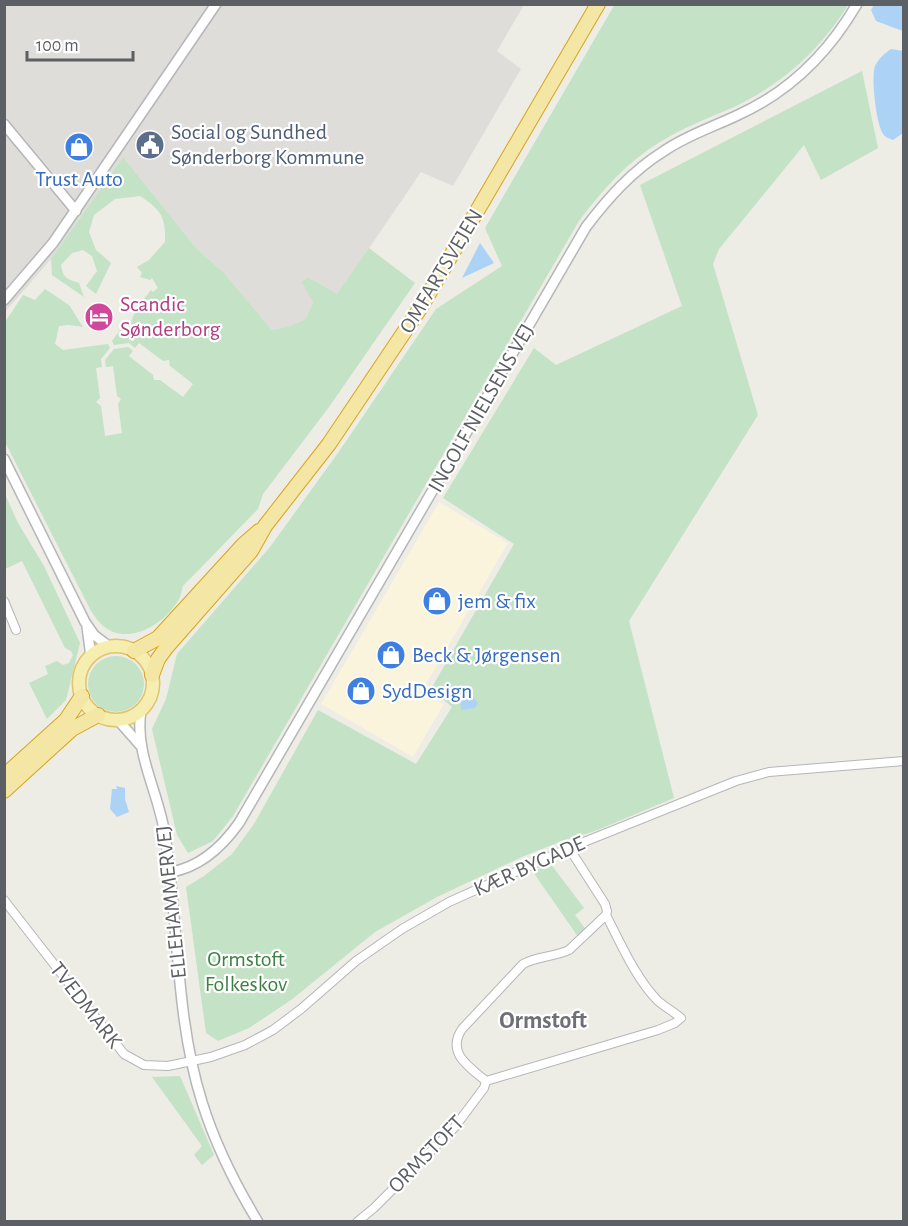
<svg xmlns="http://www.w3.org/2000/svg" width="908" height="1226" font-family="'Alegreya Sans',sans-serif">
<style>
.commercial{fill:#faf4dd}
.industrial{fill:#dfddd9}
.green{fill:#c4e2c5}
.water{fill:#acd3f6}
.lines{fill:none;stroke-linecap:round;stroke-linejoin:round}
.minor-casing{stroke:#b5b6ba;stroke-width:10}
.tertiary-casing{stroke:#b5b6ba;stroke-width:12}
.primary-casing{stroke:#e2c469;stroke-width:15}
.trunk-casing{stroke:#d9a418;stroke-width:16}
.minor{stroke:#fff;stroke-width:8}
.tertiary{stroke:#fff;stroke-width:9}
.primary{stroke:#f6edb0;stroke-width:12}
.trunk{stroke:#f4e6a4;stroke-width:14}
.labels{text-anchor:middle;dominant-baseline:central;stroke-width:4.5;stroke-linejoin:round;paint-order:stroke}
.service-label{font-size:22px;fill:#4e5e75;stroke:#fff;text-anchor:start}
.shop-label{font-size:22px;fill:#366cbe;stroke:#fff;text-anchor:start}
.street-label{font-size:22px;fill:#5c5f63;stroke:#fff}
.hotel-label{font-size:22px;fill:#b23c85;stroke:#fff;text-anchor:start}
.park-label{font-size:22px;fill:#3e8044;stroke:#fff}
.neighbourhood-label{font-size:24px;font-weight:bold;fill:#6d7175;stroke:#fff}
</style>
<rect width="100%" height="100%" fill="#edece5"/>
<polygon class="commercial" points="439,502 508,543 422,691 444,704 413,757 321,704"/>
<polygon class="industrial" points="5,5 524,5 497,51 521,69 453,186 421,172 337,295 308,277 313,302 306,320 291,326 272,330 224,273 196,248 123,157 51,259 5,312"/>
<g class="green">
<path d="M615,4l233,1c-28,45 -65,79 -114,102 -25,11 -50,20 -74,35 -33,20 -58,48 -81,79l-346,595 -20,25 -25,12 -11,-18 -25,-106 14,-30 11,-45 93,-107 68,-94 98,-144 66,-43 -17,-38z"/>
<polygon points="862,71 878,148 821,180 804,145 719,249 713,264 758,415 629,621 674,798 595,831 562,841 524,856 437,897 375,932 291,1000 249,1028 218,1041 206,1033 186,887 204,876 232,854 254,824 318,710 416,764 452,707 431,689 514,544 443,498 534,348 556,365 682,306 640,185"/>
<path d="M123,157l73,91 28,25 48,57 19,-4 15,-7 7,-17 -11,-20 6,-5 29,17 32,-46 46,35 -86,124 -66,87 -5,15 -75,77c-1,4 -2,9 -4,13 -14,26 -54,49 -78,25 -4,-4 -8,-10 -11,-15l-85,-167v-120l18,-27 12,5 10,-11 24,16 14,22 -14,-2 -10,1 -4,18 8,6 45,-6 2,4 -9,11 1,8 -6,1 4,30 -4,4 5,4 4,30 17,-3 -4,-29 3,-5 -4,-3 -4,-30 -7,1 -1,-7 9,-11 14,-2 5,4 -4,5 24,19 1,5h6l23,17 10,-13 -23,-18 -1,-6 -6,1 -24,-18 -4,5 -6,-5 -15,2 -2,-4 14,-19h5l5,-13 15,-19 2,2 5,-4 -6,-10 -2,2 -10,-3 2,-4 -5,-6 12,-7 16,-18c1,-25 -4,-32 -25,-46l-25,3 -21,16 -5,17 7,18 15,13 -15,31 -10,-8 11,-15 -5,-15 -9,-6 -11,3 -11,12c2,13 6,14 18,18l5,14 -32,-22 -1,-16z"/>
<polygon points="4,492 18,523 44,566 80,643 66,700 47,719 29,683 48,674 45,666 57,661 63,665 69,663 73,655 71,651 65,648 22,561 5,569"/>
<circle cx="116" cy="684" r="28"/>
<polygon points="550,863 584,908 575,915 587,931 579,938 533,872"/>
<polygon points="180,1076 214,1155 202,1165 194,1155 202,1146 152,1077"/>
</g>
<g class="water">
<polygon points="874,5 903,5 903,31 876,21 871,10"/>
<path d="M891,49l13,2 -1,79v3l-10,7c-5,-2 -9,-3 -11,-8 -6,-11 -11,-55 -7,-66 4,-8 9,-12 16,-17z"/>
<polygon points="480,243 494,263 462,278"/>
<polygon points="464,686 478,703 475,708 461,710 460,689"/>
<polygon points="116,786 125,788 125,799 129,812 117,817 110,809 112,789 117,789"/>
</g>
<g class="lines">
<g class="minor-casing">
<g id="minor">
<polyline points="4,601 16,630"/>
<polyline points="4,900 124,1054 144,1065 168,1066 211,1057 245,1045 273,1030 301,1009 356,961 402,929 449,902 569,848 736,781 769,772 904,761"/>
<path d="M486,1081l172,-51 17,-7 6,-5c-7,-6 -16,-11 -23,-17 -22,-22 -38,-59 -52,-86"/>
<path d="M357,1222l17,-14 80,-80 30,-40 2,-7c-17,-14 -40,-28 -24,-52l61,-65c14,-8 31,-7 46,-14l37,-35 1,-4 -2,-7 -36,-56"/>
</g>
</g>
<g class="tertiary-casing">
<g id="tertiary">
<polyline points="4,124 76,211"/>
<polyline points="4,300 53,243 216,4"/>
<polyline points="4,459 85,622 94,635 110,647"/>
<polyline points="87,627 91,657"/>
<path d="M141,711c-7,42 18,82 24,124 14,89 10,181 37,267 13,42 33,82 56,120"/>
<polyline points="118,720 140,745"/>
<path d="M171,872c29,-5 51,-25 68,-49l347,-596c22,-29 46,-56 78,-76 23,-16 49,-24 74,-36 51,-23 91,-63 119,-111"/>
</g>
</g>
<g class="primary-casing">
<circle id="primary" cx="116" cy="683" r="37"/>
</g>
<g class="trunk-casing">
<g id="trunk">
<polyline points="134,651 158,638 244,544 259,531"/>
<polyline points="152,675 158,659 166,648 251,551 265,526 329,444 421,307 598,4"/>
<polyline points="4,776 66,720 82,696"/>
<polyline points="4,791 72,729 98,715"/>
</g>
</g>
<use href="#minor" class="minor"/>
<use href="#tertiary" class="tertiary"/>
<use href="#primary" class="primary"/>
<use href="#trunk" class="trunk"/>
</g>
<defs>
<g id="civic-disc" transform="scale(1.5)"><circle r="9.5" fill="#5c6f8a" stroke="#fff"/><path d="M-.6-6.5H3V-4.5H.6V-3L4-1V1h2V6H-6V1h2V-1L-.6-3ZM-1.2 2.5V6h2.4V2.5Z" fill="#fff"/></g>
<g id="shop-disc" transform="scale(1.5)"><circle r="9.5" fill="#3f7fe0" stroke="#fff"/><path d="M-5-2.5h2.3a2.7 3.5 0 0 1 5.4 0H5L5.5 6h-11ZM-1.5-2.5h3a1.5 2.3 0 0 0-3 0Z" fill="#fff"/></g>
<g id="hotel-disc" transform="scale(1.5)"><circle r="9.5" fill="#d1479c" stroke="#fff"/><path d="M-6-4.5h1.5V1H6V5H4.5V3h-9V5H-6ZM-4 0a1.8 1.8 0 1 1 3.6 0ZM.5 0V-2.5h3Q6-2.5 6 0Z" fill="#fff"/></g>
</defs>
<g fill-rule="evenodd">
<use href="#civic-disc" x="150" y="145"/>
<use href="#shop-disc" x="79" y="147"/>
<use href="#hotel-disc" x="99" y="317"/>
<use href="#shop-disc" x="437" y="601"/>
<use href="#shop-disc" x="391" y="655"/>
<use href="#shop-disc" x="361" y="691"/>
</g>
<g class="labels">
<g class="service-label">
<text x="171" y="132">Social og Sundhed<tspan x="171" dy="25">Sønderborg Kommune</tspan></text>
</g>
<g class="shop-label">
<text x="79" y="179" text-anchor="middle">Trust Auto</text>
<text x="458" y="601">jem &amp; fix</text>
<text x="412" y="655">Beck &amp; Jørgensen</text>
<text x="382" y="691">SydDesign</text>
</g>
<g class="street-label">
<text transform="translate(441 271) rotate(-59)">OMFARTSVEJEN</text>
<text transform="translate(481 408) rotate(-60)">INGOLF NIELSENS VEJ</text>
<text transform="translate(529 866) rotate(-24)">KÆR BYGADE</text>
<text transform="translate(171 902) rotate(-96)">ELLEHAMMERVEJ</text>
<text transform="translate(86 1005) rotate(52)">TVEDMARK</text>
<text transform="translate(426 1154) rotate(-46)">ORMSTOFT</text>
</g>
<g class="hotel-label">
<text x="120" y="304">Scandic<tspan x="120" dy="25">Sønderborg</tspan></text>
</g>
<g class="park-label">
<text x="246" y="959">Ormstoft<tspan x="246" dy="25">Folkeskov</tspan></text>
</g>
<g class="neighbourhood-label">
<text x="543" y="1021">Ormstoft</text>
</g>
</g>
<rect width="908" height="1226" fill="none" stroke="#5c5f63" stroke-width="12"/>
<path d="M27 51v9h106v-9" fill="none" stroke="#5c5f63" stroke-width="3"/>
<text x="36" y="51" font-size="18" fill="#5c5f63" stroke="#ffffff" stroke-width="4.5" paint-order="stroke">100 m</text>
</svg>
